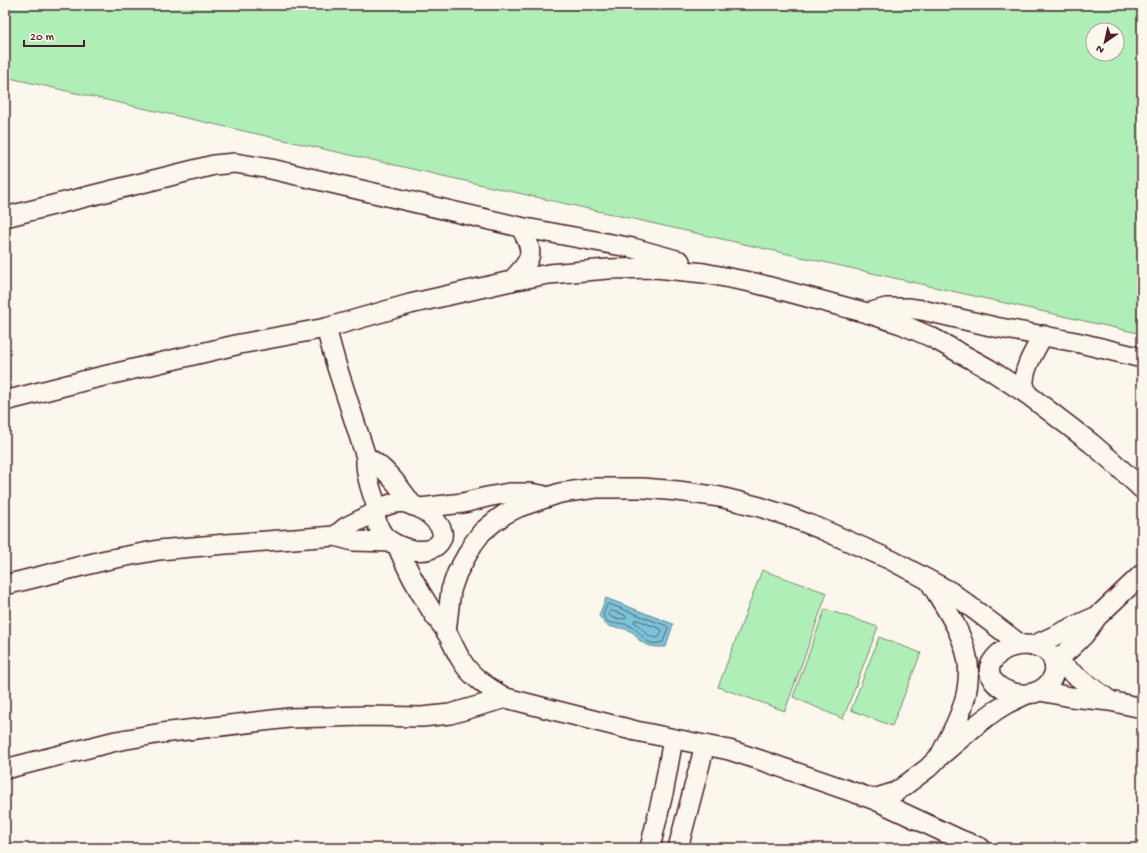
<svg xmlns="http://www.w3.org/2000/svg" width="1147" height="853" font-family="'Gochi Hand',sans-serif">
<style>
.green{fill:#afefb7;stroke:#7c8771;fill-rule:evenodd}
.water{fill:#7ac4da;stroke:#678294}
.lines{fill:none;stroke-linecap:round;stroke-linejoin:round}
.shore{stroke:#5d6171;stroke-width:1}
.minor-casing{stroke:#4a1f2b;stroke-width:22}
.minor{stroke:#fbf7ec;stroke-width:19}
</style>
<rect width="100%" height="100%" fill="#fbf7ec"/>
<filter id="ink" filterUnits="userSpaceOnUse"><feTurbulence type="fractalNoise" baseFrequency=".025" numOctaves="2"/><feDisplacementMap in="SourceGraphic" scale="8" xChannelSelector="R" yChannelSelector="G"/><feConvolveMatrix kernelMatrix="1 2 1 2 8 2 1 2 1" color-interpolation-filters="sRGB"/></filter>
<g filter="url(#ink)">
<g class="green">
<path d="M5,5h1137v329l-1137,-257zM1093,30h24v24h-24z"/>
<polygon points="762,570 827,593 785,711 718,687"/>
<polygon points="825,609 878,627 843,719 793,697"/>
<polygon points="879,637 921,653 892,726 851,710"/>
</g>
<path class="water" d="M606,598l67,26 -7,23c-11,0 -19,0 -27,-7 -3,-4 -4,-7 -9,-9 -14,-7 -22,2 -31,-16z"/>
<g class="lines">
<g class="shore">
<path d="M609,604l58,22 1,2 -5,14c-4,1 -9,2 -12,1 -7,-3 -10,-9 -15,-13 -2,-2 -5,-4 -8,-5 -10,-4 -19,3 -25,-10l4,-10z"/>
<polygon points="610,611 612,611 625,615 626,618 624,619 613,618 609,615"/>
<path d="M635,620h3l23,9 1,2 -3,6c-11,4 -15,-9 -24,-14z"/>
</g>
<g class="minor-casing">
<g id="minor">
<polyline points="5,217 214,165 235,163 271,169 520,227 633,248 680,261"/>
<path d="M511,281c20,-20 26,-28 9,-54"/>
<polyline points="868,313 886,308 908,308 922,310 995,327 1076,342 1142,358"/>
<path d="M326,328l10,36 30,93c-1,18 6,36 12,53"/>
<path d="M1027,394c-1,-3 -2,-7 -3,-10 -1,-16 12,-35 19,-49"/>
<polyline points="5,401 87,380 240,344 326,328 410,304 511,281 549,274 608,269 656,268 704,273 755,283 867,313 901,324 931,337 989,369 1027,394 1091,443 1112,461 1142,489"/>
<path d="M366,457c19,9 35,32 47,49"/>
<path d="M394,503c4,0 8,-1 12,0 5,2 11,3 15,6 9,5 26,19 20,31 -10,19 -45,9 -57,-4 -3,-4 -6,-9 -7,-14 -2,-3 -2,-8 0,-11 4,-5 12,-6 17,-8z"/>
<polyline points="420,508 463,503 487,497 509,493 530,493 542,495"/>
<polyline points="335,536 346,527 376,512"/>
<path d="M397,545c9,22 20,43 33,63 4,8 11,15 16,23 5,8 9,19 14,27 10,19 29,30 46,40"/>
<path d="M930,582c14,24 31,47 37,75 3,12 1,33 -3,45 -5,19 -16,37 -24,54"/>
<polyline points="5,585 106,560 159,550 226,544 335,536 353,541 392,542"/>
<polyline points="446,632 451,590 457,573 473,544 482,532 494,522 505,514 519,507 560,493 596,488 643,488 678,491 720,497 760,507 788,516 821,529 891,560 951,592 1021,645"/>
<path d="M1021,645c4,0 10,0 15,1 18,5 25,24 12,38 -23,25 -74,-1 -54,-25 3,-4 8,-8 12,-10 5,-2 10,-3 15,-4z"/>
<path d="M1032,646c22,-9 42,-20 63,-29"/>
<polyline points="1054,663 1073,646 1084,635 1097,617 1142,574"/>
<polyline points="1054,664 1064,667 1109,700"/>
<polyline points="1034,693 1040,691 1071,697 1110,701 1142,708"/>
<polyline points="5,769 116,741 162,733 289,718 365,716 422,717 450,714 506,698 636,731 729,750 760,760 873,799 961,840 981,848"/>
<polyline points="873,799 896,792 928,768 940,756 980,722 995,711 1008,703 1027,694"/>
<polyline points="650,848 664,789 673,739"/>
<polyline points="678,848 705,745"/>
</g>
</g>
<use href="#minor" class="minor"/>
</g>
</g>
<rect width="1147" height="853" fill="none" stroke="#fbf7ec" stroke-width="20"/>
<rect x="10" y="10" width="1127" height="833" fill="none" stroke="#4a1f2b" stroke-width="1.5" filter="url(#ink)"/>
<g transform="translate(1105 42) rotate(214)"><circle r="19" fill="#fbf7ec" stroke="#b4a19f"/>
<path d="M0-3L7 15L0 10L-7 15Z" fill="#4a1f2b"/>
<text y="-6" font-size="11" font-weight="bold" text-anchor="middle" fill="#4a1f2b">N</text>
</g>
<path d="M24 40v6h60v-6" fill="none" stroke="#4a1f2b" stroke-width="2"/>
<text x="30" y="40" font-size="12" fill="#4a1f2b" stroke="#fbf7ec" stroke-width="3" paint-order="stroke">20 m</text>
</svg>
